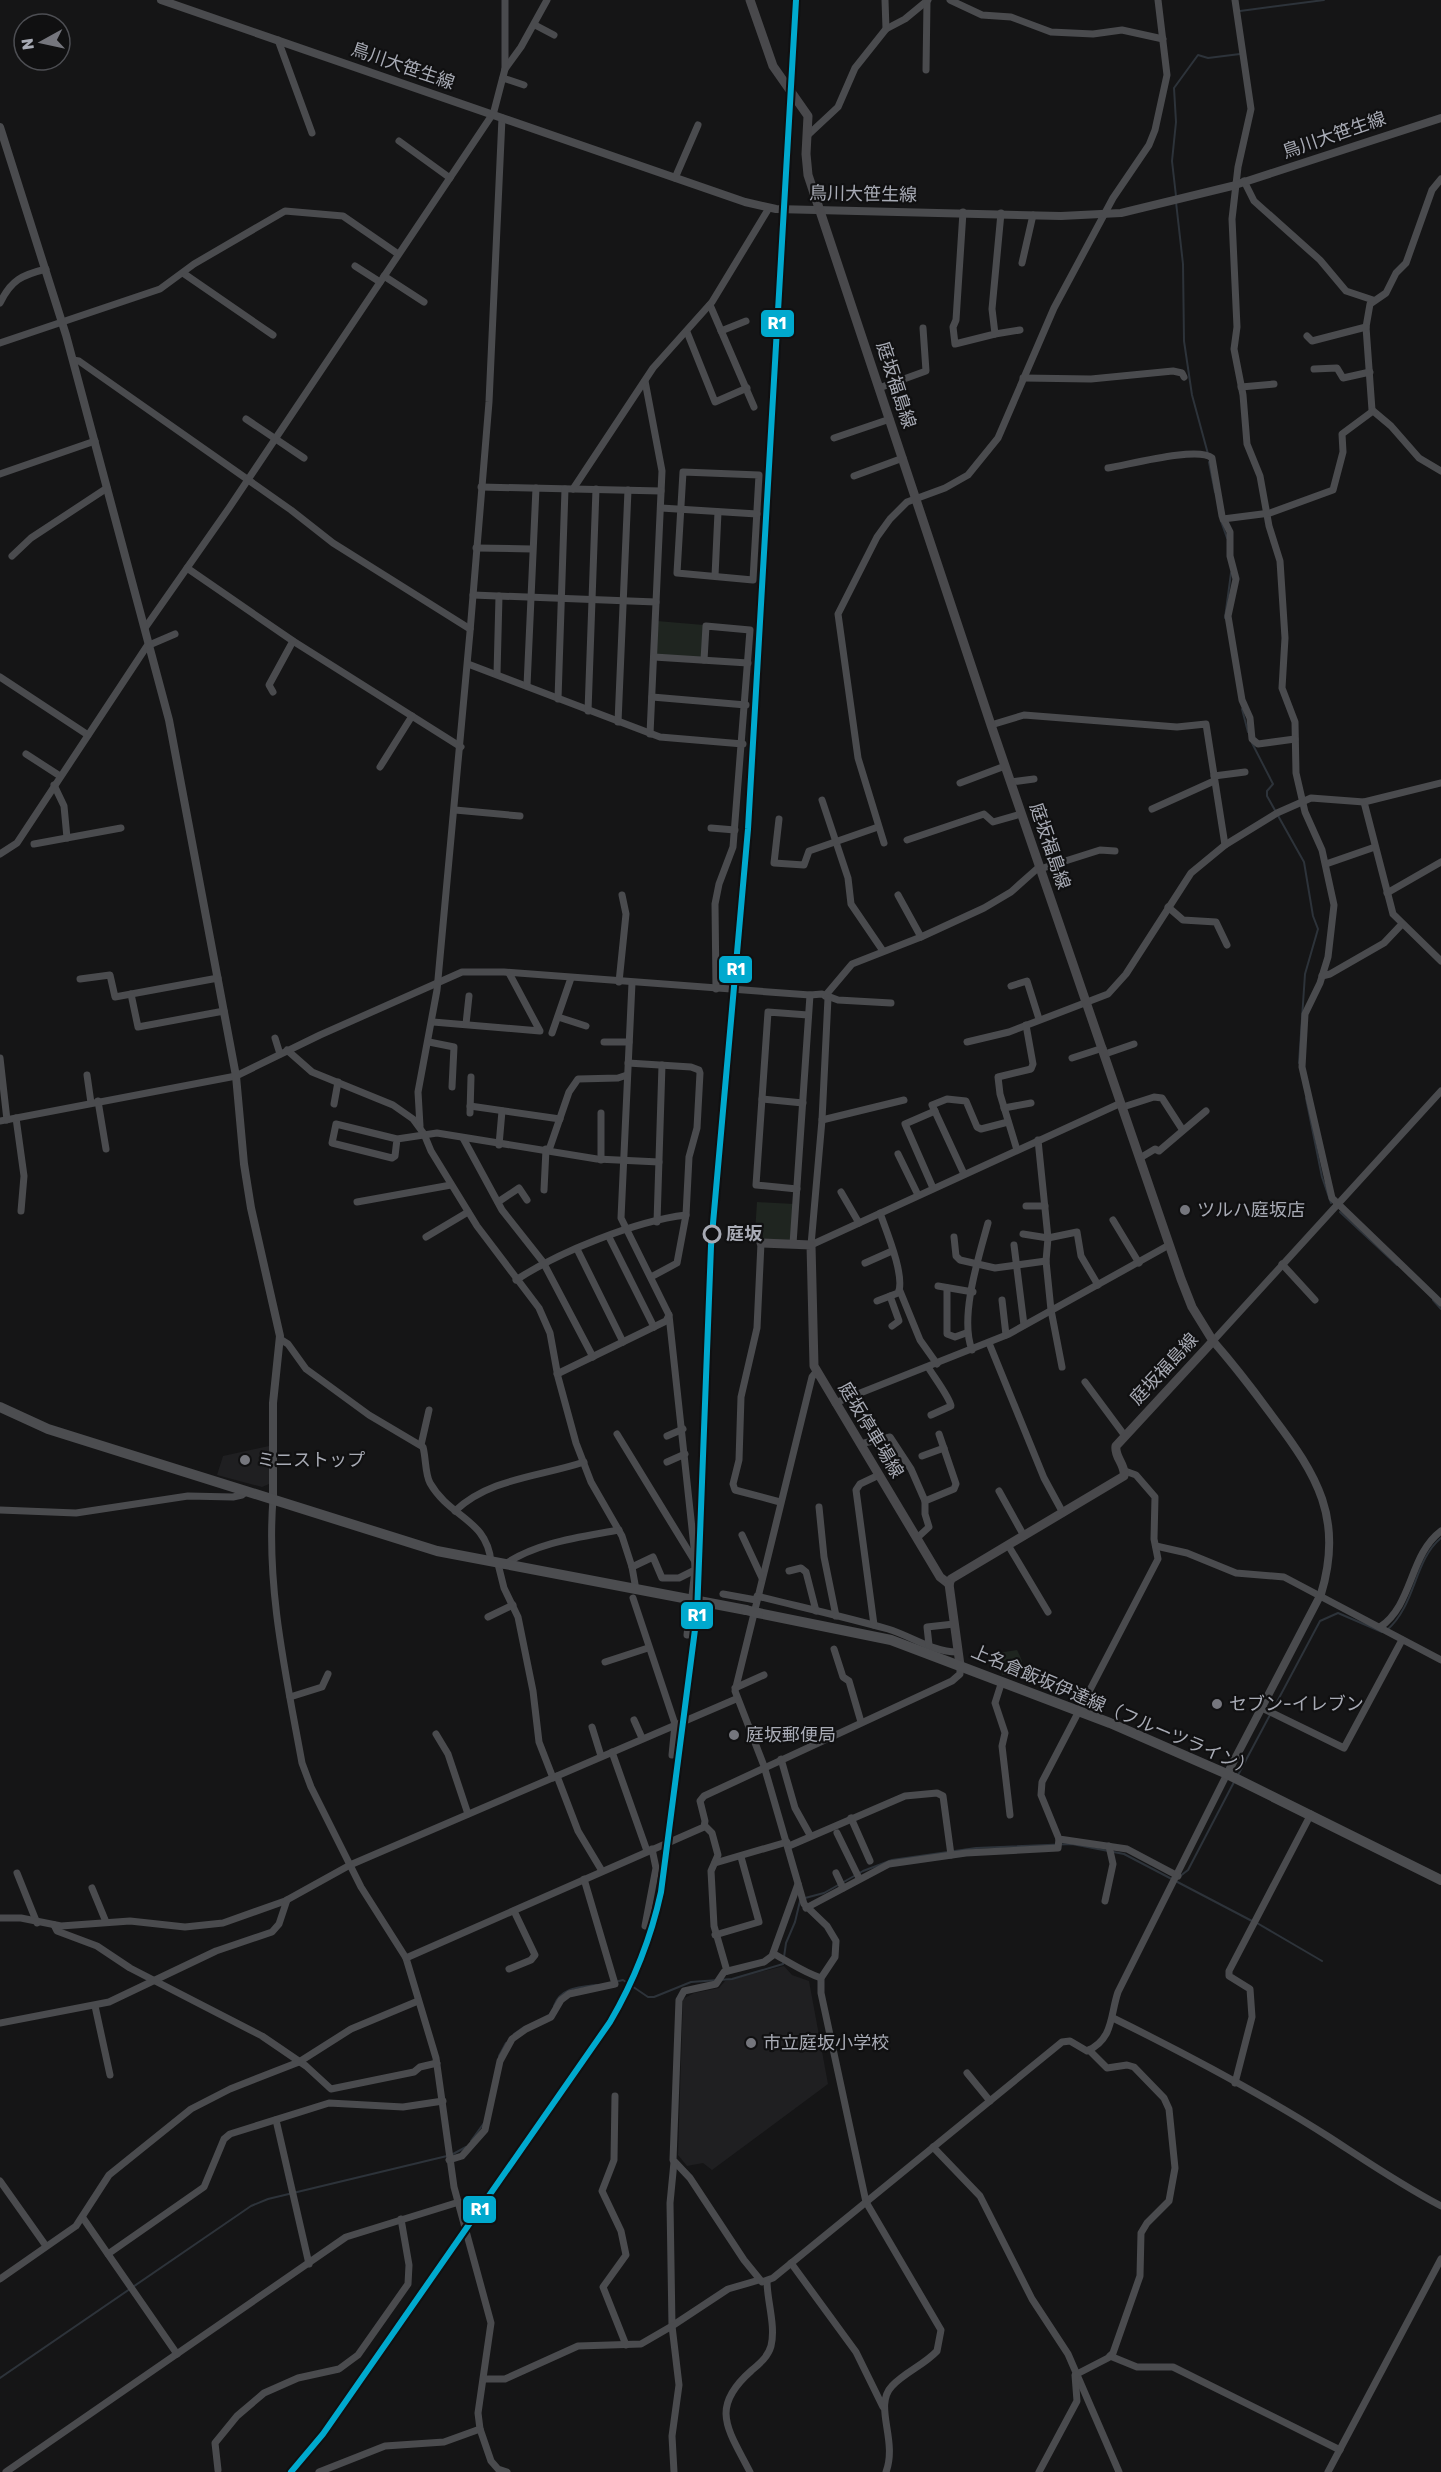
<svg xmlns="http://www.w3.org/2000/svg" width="1441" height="2472" font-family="Rubik,'Noto Sans JP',sans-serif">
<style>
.built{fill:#1f1f21}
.green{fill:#1f2520}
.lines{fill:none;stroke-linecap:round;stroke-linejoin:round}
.stream{stroke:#2d333a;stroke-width:2}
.minor{stroke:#4a4b4e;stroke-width:7}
.tertiary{stroke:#4a4b4e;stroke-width:8}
.secondary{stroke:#49494c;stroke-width:9}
.primary{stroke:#4c4d50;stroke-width:10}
.primary-bridge{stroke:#4c4d50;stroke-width:10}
.rail-1-casing{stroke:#101011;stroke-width:10}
.rail-1{stroke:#00a9ce;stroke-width:6}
.poi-dot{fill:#75767d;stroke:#101011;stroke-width:2}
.stop-dot{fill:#101011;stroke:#a8abb5;stroke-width:3}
.labels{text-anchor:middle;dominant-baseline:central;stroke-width:4.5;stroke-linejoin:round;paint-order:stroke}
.street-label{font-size:18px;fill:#a8abb5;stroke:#101011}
.poi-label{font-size:18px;fill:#a8abb5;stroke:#101011;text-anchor:start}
.stop-label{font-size:18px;font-weight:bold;fill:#a8abb5;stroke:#101011;text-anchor:start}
.line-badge{stroke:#101011;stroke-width:2}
.badge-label{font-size:16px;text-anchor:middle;font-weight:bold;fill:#fff}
</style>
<rect width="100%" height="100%" fill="#151516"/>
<g class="built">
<polygon points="269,1446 269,1484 262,1487 217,1475 223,1456"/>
<polygon points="784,1966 792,1975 809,1981 828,2084 712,2170 703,2163 687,2166 678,2155 683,1999 694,1993 719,1988 725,1981"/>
</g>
<g class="green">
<polygon points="657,621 704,625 703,658 656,655"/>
<polygon points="757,1202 794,1204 791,1243 763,1242 763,1233 755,1233"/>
<path d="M1017,1650c5,10 8,14 1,24l-16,1 -4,-22z"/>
</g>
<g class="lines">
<g class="stream">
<polyline points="1240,11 1324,0"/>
<polyline points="1176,196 1172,161 1176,122 1174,88 1198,55 1208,58 1240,54"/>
<polyline points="1176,202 1183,264 1184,341 1192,395 1208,454"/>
<polyline points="1209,462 1215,492"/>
<polyline points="1221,521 1227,538"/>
<polyline points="1225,618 1231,573"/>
<polyline points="1242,709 1248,732"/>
<polyline points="1252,743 1273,784 1267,791 1267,796 1304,862 1313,916 1318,929 1305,974 1299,1063"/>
<polyline points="1306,1098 1322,1177 1331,1203"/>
<polyline points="1340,1212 1397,1265"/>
<polyline points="1433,1300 1441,1309"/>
<path d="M1387,1630c29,-25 27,-70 54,-92"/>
<polyline points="1238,1775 1320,1621 1338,1613 1382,1632"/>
<polyline points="1179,1877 1188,1870 1234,1782"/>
<polyline points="805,1898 824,1893 863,1871 892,1860 976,1848 1072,1844 1124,1854 1252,1921"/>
<polyline points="1257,1923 1322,1961"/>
<polyline points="615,1982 623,1980 648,1997 654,1997 691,1982 732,1979 783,1964 786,1943 795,1922 800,1901"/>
<path d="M554,2006c7,-19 27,-19 43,-21"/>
<polyline points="514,2034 524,2027"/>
<polyline points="499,2056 506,2043"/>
<polyline points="471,2141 484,2123"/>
<polyline points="453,2154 466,2147"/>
<polyline points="0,2378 251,2206 268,2199 447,2156"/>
</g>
<g class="minor">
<polyline points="950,0 982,15 1011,17 1051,32 1093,34 1122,30 1163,39"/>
<polyline points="1235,0 1251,109 1238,167 1232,219 1237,327 1234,349 1243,395 1247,444 1260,476 1269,526 1280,561 1285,638 1282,688 1295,722 1296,773 1305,812 1322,850 1334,905 1328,957 1320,983 1305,1014 1302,1067 1332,1198 1441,1303"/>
<polyline points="535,25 554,35"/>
<polyline points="886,29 905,19 928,0"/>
<polyline points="278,40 312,133"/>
<polyline points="505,69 521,47 547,0"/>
<polyline points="926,70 927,1"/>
<polyline points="503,78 524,85"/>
<polyline points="493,115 505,69 505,0"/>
<polyline points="808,135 838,107 855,68 886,29 885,0"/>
<polyline points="399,141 450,178"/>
<polyline points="675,178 698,125"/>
<polyline points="1441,179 1432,190 1406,263 1396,273 1386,293 1370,304 1366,327 1372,410 1391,426 1419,458 1441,471"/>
<polyline points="1244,181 1254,201 1320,260 1346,291 1373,300"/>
<polyline points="963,212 956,320 953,327 955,344 995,334 992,309 1001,213"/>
<polyline points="1022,263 1033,215"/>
<polyline points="355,266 380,282"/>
<polyline points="183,273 273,335"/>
<polyline points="384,276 424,302"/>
<path d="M0,303c11,-23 22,-28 46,-34"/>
<polyline points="710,305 754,407"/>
<polyline points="721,331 746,321"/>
<polyline points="687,332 715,402 747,388"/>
<polyline points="995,334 1020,330"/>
<polyline points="1307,336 1312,341 1366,327"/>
<polyline points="0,343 160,289 194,264 285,211 343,216 398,254"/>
<polyline points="73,360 79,361 291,510 333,543 470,629"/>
<polyline points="1314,369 1337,368 1343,378 1370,372"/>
<polyline points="1023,378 1091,379 1173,371 1182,373 1184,377"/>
<polyline points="645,381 662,471 650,734"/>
<polyline points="1241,387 1274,384"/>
<polyline points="879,388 926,371 923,328"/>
<polyline points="246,419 304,458"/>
<polyline points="834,438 890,419"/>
<path d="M1108,468c20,-3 90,-22 104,-10l10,58 8,16v24l6,23 -8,37 14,84 8,18 2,21 6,5 37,-5"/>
<polygon points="683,472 759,475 753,580 677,573"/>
<polyline points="0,474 95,441"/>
<polyline points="854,476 903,458"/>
<polyline points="481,487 661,491"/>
<polyline points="573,489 653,368 712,302 769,208"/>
<polyline points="661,508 757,514"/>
<polyline points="1223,519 1270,513 1333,490 1343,452 1342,434 1373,411"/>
<polyline points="476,548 532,549"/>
<polyline points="12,556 31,538 107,488"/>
<polyline points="187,568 293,641 461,747"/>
<polyline points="715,576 718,512"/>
<polyline points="473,595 656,602"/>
<polyline points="145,628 229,508 492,115"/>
<polyline points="654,657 748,663"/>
<polyline points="704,660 706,626 750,630 733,847 719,884 715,904 716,989"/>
<polyline points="468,664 660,737 743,744"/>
<polyline points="497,674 499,596"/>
<polyline points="0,677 88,735"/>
<polyline points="527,686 536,488"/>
<polyline points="273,692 269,685 293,641"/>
<polyline points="652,697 746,705"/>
<polyline points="558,699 565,489"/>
<polyline points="588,711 596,489"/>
<polyline points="618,722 628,490"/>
<polyline points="991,725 1024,715 1177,727 1206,724 1225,845"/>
<polyline points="26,754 60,776"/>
<polyline points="380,767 412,716"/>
<polyline points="1214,776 1245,772"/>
<polyline points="1011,782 1034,779"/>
<polyline points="960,783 1005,766"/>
<polyline points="54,785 64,806 67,838"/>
<polyline points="822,800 848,878 851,904 883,951"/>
<polyline points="1364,802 1393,914 1441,961"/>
<polyline points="1152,809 1214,781"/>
<polyline points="455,810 520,816"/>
<polyline points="779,819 774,863 804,865 809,851 878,827"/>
<polyline points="711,828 735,830"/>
<polyline points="907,840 984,814 993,822 1021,814"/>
<polyline points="884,843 858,758 838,614 877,537 890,519 907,502 945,488 968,475 998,438 1054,308 1113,198 1149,145 1155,130 1167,75 1158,0"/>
<polyline points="34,844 121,828"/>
<polyline points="0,854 17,843 147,646 175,634"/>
<polyline points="1326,864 1375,847"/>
<polyline points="1040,869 1100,850 1115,851"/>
<polyline points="1387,893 1441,862"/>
<polyline points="898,895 921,937"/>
<polyline points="1168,907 1183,920 1216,922 1227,945"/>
<polyline points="1322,976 1330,974 1384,943 1402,924"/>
<polyline points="80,979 110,975 115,997 218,978"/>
<polyline points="619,982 626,914 622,895"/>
<polyline points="1011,986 1027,981 1039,1019"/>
<polyline points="131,994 138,1027 224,1011"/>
<polyline points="810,995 822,994 838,1000 891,1003"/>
<polyline points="825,996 852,964 921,937 984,908 1011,892 1039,867"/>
<polyline points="558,1017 586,1026"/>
<polyline points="433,1022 540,1031 509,973"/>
<polyline points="466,1024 469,996"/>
<polyline points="552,1033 571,978"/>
<polyline points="275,1038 280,1054"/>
<polyline points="429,1042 454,1047 452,1087"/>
<polyline points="604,1042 629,1042"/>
<polyline points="967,1042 1009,1032 1108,994 1126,974 1191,873 1225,845 1277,813 1311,798 1364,802 1441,783"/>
<polyline points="287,1050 312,1072 393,1105 413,1119 424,1134 431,1151 477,1226 539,1308 550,1333 558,1377 576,1443 591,1482 622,1536 632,1567 635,1584"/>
<polyline points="1105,1054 1134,1044"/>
<polyline points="0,1058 7,1120"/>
<polyline points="1072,1058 1103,1048"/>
<polyline points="628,1063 691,1067 699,1070 700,1073 697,1128 689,1157 686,1215 677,1263 651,1277"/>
<polyline points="87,1075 91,1103"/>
<polyline points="762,1099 803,1103"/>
<polyline points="98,1101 106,1149"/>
<polyline points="334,1104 338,1082"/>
<polyline points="470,1106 560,1119"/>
<polyline points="1123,1107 1154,1097 1162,1098 1182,1129"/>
<polyline points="1004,1108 1031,1103"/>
<polyline points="470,1113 471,1077"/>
<polyline points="601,1113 601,1160"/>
<polyline points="16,1118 24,1176 21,1211"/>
<polyline points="822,1120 904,1100"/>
<polyline points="0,1121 236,1076 320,1035 462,972 504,972 810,995 793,1244"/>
<polyline points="420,1126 418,1092 437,990 470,632 489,402 502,118"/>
<polyline points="463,1138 502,1210 543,1262 593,1357"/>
<polyline points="397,1139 395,1156 392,1158 332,1143 336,1124 397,1139 437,1133 597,1159 659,1162"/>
<polyline points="1038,1140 1048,1238 1046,1261"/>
<polyline points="499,1145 502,1111"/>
<polyline points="549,1150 569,1092 578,1079 618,1078 627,1075"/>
<polyline points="1017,1150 1000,1094 998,1077 1031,1069 1033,1064 1026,1025"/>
<polyline points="898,1154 918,1195"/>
<polyline points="1140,1158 1155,1149 1159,1151 1206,1111"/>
<polyline points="964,1174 932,1105 947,1099 966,1101 977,1127 981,1129 1008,1122"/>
<polyline points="933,1188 905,1124 935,1111"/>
<polyline points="797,1189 756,1185 768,1012 808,1015"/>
<polyline points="544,1190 546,1149"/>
<polyline points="841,1192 859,1223"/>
<polyline points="357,1202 451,1185"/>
<polyline points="498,1202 519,1188 527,1200"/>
<polyline points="1026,1206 1045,1206"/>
<polyline points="1113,1220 1139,1263"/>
<polyline points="657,1222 662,1065"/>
<polyline points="1023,1234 1048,1238 1077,1232 1081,1256 1098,1285"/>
<polyline points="426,1237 468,1212"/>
<polyline points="609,1237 654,1327"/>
<polyline points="954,1237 956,1256 960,1260 995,1268 1046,1261 1051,1310 1062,1367"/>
<polyline points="761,1243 757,1328 741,1397 739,1460 733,1484 735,1490 780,1502"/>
<polyline points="811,1245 1121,1103"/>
<polyline points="811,1245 822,1120 828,998"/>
<polyline points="1014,1245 1024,1325"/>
<polyline points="577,1249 623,1342"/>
<polyline points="865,1263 892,1251"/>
<polyline points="1282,1264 1315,1300"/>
<path d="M516,1280c43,-28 119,-59 170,-65"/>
<polyline points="938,1286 973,1292"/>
<polyline points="947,1288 947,1334 955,1337 966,1333"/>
<polyline points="900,1291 920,1340 937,1364"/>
<polyline points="890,1296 899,1321 892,1326"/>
<polyline points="1002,1300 1006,1335"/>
<path d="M877,1301l21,-8c8,-15 -12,-63 -18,-80"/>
<polyline points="669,1315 694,1547 695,1570 692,1596"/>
<path d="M280,1339l8,5 18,25 11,8 52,38 54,32c3,11 2,27 7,36 20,35 57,36 61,79"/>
<polyline points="1213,1341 1441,1091"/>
<polyline points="989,1343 1044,1478 1063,1513"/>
<path d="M972,1350c-13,-33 7,-94 16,-127"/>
<path d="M928,1367c6,10 22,31 23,39l-20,9"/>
<path d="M816,1372l-4,5 -77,314 29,75 40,138 23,22 9,15 -1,16 -14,21v15l45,209 75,128 -4,21c-13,14 -32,21 -45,35 -19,20 6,54 -6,86"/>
<polyline points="557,1374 666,1321 669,1315 621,1218 632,983"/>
<polyline points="1085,1382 1125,1436"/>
<polyline points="835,1403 1009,1334 1169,1245"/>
<polyline points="617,1434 694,1560"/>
<polyline points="667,1436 683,1429"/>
<polyline points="860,1444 890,1437 911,1469 925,1501"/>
<polyline points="421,1445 429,1410"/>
<polyline points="922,1456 944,1448"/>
<polyline points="667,1462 685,1454"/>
<polyline points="1125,1471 1136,1475 1155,1497 1154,1539 1158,1559 1042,1782 1041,1795 1059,1839 1127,1849 1178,1876"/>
<polyline points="999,1491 1024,1536"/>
<path d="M273,1499c-7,89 13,176 29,264l9,24 50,100 45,71 30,100 18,129 37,136 -13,90 2,16 11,32 7,8 9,3"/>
<polyline points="819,1507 824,1557 836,1616"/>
<polyline points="0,1510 76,1513 188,1496 233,1497 242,1495 247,1491"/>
<path d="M455,1511c35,-33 84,-34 129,-49"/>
<polyline points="742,1535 762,1578"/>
<polyline points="917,1538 929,1527 925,1514 925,1501 954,1489 956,1484 939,1434"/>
<polyline points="1008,1545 1048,1612"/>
<polyline points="1156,1546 1187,1553 1236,1573 1284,1577 1441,1660"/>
<polyline points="498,1564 504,1588 518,1617 533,1691 539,1742 553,1778"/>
<path d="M504,1565c32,-23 78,-28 115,-35"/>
<polyline points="632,1567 653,1557 662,1578 679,1578 695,1570"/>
<polyline points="789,1571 801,1568 806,1572 816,1611"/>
<polyline points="723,1594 756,1600"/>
<path d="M757,1596c44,11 88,21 131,33 23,7 45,23 69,23"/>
<polyline points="633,1598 675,1724 672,1755"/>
<polyline points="488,1617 513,1605"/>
<polyline points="874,1625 856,1490 860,1484 879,1475"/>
<path d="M1380,1627c33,-22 29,-72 61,-96"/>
<polyline points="687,1635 690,1608"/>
<polyline points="929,1645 927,1627 954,1624"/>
<polyline points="834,1649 843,1677 849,1681 861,1722"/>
<polyline points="605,1662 648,1648"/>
<polyline points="1002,1681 995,1703 1005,1733 1002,1746 1010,1815"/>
<polyline points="735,1688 764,1675"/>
<polyline points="290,1697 322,1687 328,1674"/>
<polyline points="1262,1708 1344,1748 1402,1640"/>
<polyline points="634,1720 642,1738"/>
<polyline points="592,1727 601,1756"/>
<polyline points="436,1734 448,1754 468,1814"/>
<polyline points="612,1752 647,1851"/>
<polyline points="781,1759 795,1808 810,1835"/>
<polyline points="557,1776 578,1831 602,1871"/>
<polyline points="851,1818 870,1861"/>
<polyline points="705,1826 712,1833 718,1855 711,1871 714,1926 727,1971"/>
<polyline points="837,1833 859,1878"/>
<polyline points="789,1846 905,1796 937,1793 943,1796 951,1855"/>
<polyline points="715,1863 787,1842"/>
<polyline points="17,1873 37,1923"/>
<polyline points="836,1873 843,1888"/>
<path d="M798,1884l-26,72 -8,6 -40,10 -8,12 -32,7 -5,9 -6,160 17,18 54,82 18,22 11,-4 289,-236 8,-1 17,10c27,-12 23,-36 31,-59l109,-218"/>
<polyline points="92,1888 106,1922"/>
<polyline points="1105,1901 1113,1864 1109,1846"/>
<polyline points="806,1908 889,1864 966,1853 1058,1848 1059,1839"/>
<polyline points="0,1918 21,1918 61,1926 130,1921 185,1927 223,1923 285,1901 350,1865 736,1699"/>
<polyline points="54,1925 57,1931 97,1946 130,1968 262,2036 306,2066 331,2089 414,2072 420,2067 437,2063"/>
<polyline points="645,1926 656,1868 652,1849"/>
<polyline points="715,1935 759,1922 741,1857"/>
<path d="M774,1954c17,9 29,18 47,24"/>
<polyline points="406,1958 704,1827 705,1821 700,1801 704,1796 952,1681 960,1674 960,1665"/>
<polyline points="509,1969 531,1960 535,1955 514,1911"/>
<polyline points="95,2006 110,2075"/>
<path d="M1113,2018c73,36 147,75 216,119 37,24 72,48 112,69"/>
<polyline points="0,2023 109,2002 216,1951 272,1932 279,1924 287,1900"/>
<polyline points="967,2073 990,2101"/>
<polyline points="1235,2083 1252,2017 1250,1989 1229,1976 1229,1971 1311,1814"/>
<polyline points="615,2096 614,2160 602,2191 621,2231 626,2255 603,2287 626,2345"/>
<polyline points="276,2120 309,2264"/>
<polyline points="933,2147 980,2196 1032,2299 1068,2354 1119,2472"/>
<polyline points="449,2160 462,2156 485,2130 500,2061 512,2039 526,2029 551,2017 561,2000 569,1994 615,1984 584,1879"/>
<polyline points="674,2162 670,2203 672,2326 728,2289 759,2280"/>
<polyline points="0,2181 46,2246"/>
<polyline points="83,2218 177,2354"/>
<polyline points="108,2254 204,2187 224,2139 230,2134 329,2103 403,2107 443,2101"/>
<polyline points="791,2263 856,2352 883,2407"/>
<polyline points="0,2279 76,2226 109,2175 191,2109 230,2089 299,2062 351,2029 418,2001"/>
<polyline points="1110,2356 1137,2367 1173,2367 1340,2450"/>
<polyline points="484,2379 505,2379 578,2346 641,2344 672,2326 679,2385 672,2436 674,2472"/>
<polyline points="218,2470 215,2443 237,2416 264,2393 298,2378 339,2369 358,2355 408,2284 409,2265 401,2219"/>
<polyline points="6,2472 346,2237 459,2202"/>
<polyline points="319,2472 385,2446 444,2442 480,2429"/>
<path d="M750,2472c-22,-43 -41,-64 1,-101 8,-7 17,-14 20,-25 5,-20 -4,-45 -4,-65"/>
<polyline points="1039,2472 1077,2401 1075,2375 1108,2358 1113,2353 1140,2276 1141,2233 1147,2223 1169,2201 1175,2168 1169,2109 1164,2098 1134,2067 1127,2065 1107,2068 1089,2050"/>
<polyline points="1328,2472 1441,2259"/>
</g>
<g class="tertiary">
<polyline points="161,0 745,202 776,209 1061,216 1121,213 1232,186 1441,118"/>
<polyline points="0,127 66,335 169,720 236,1076 244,1164 251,1208 280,1336 273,1403 273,1499"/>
<path d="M1213,1341c21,24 41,50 60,76 44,58 71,102 48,177l-94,180"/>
</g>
<g class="secondary">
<path d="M750,0l23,66 35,50 -2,38 2,21 183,550 190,554 11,28 21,34 -97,105c-2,11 10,19 8,30l-173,103 -2,5"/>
<polyline points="761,1243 811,1245 814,1366 940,1577 949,1584"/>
<polyline points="949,1584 960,1665"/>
</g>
<g class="primary">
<polyline points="0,1407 48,1429 437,1551 746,1610"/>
<polyline points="758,1613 891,1640 1110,1723 1227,1774 1441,1880"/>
</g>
<polyline class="primary-bridge" points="746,1610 758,1613"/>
<g class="rail-1-casing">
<path id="rail-1" d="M291,2472l32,-38 287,-412c24,-41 41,-84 51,-130l36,-278 14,-368 37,-417 48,-829"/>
</g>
<use href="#rail-1" class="rail-1"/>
</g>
<g class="poi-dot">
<circle cx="1185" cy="1210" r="6"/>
<circle cx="245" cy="1460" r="6"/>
<circle cx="1217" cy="1704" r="6"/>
<circle cx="734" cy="1735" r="6"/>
<circle cx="751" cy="2043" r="6"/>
</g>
<circle class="stop-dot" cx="712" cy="1234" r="8"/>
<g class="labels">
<g class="street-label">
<text transform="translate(403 66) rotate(19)">鳥川大笹生線</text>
<text transform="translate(1334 135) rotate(-19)">鳥川大笹生線</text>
<text transform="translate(863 194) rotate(1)">鳥川大笹生線</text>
<text transform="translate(896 385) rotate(72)">庭坂福島線</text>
<text transform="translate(1050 846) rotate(71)">庭坂福島線</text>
<text transform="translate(1164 1369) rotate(-47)">庭坂福島線</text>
<text transform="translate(871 1430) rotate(59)">庭坂停車場線</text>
<text transform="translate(1113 1710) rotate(23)">上名倉飯坂伊達線（フルーツライン）</text>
</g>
<g class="poi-label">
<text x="1197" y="1210">ツルハ庭坂店</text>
<text x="257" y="1460">ミニストップ</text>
<text x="1229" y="1704">セブン-イレブン</text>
<text x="746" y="1735">庭坂郵便局</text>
<text x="763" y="2043">市立庭坂小学校</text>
</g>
<g class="stop-label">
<text x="726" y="1234">庭坂</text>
</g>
</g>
<g class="line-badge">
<rect x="760" y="309" width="35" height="29" rx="6" fill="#00a9ce"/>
<rect x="718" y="955" width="35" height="29" rx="6" fill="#00a9ce"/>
<rect x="680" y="1601" width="34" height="29" rx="6" fill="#00a9ce"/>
<rect x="462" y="2195" width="35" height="29" rx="6" fill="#00a9ce"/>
</g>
<g class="badge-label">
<text x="777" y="329">R1</text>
<text x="736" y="975">R1</text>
<text x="697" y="1621">R1</text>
<text x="480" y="2215">R1</text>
</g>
<g transform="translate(42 42) rotate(262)"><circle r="28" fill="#101011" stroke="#4d4e53" stroke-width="1.5"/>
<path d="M0-4.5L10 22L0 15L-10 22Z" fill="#75767d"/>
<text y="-9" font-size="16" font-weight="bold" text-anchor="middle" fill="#a8abb5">N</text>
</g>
</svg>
